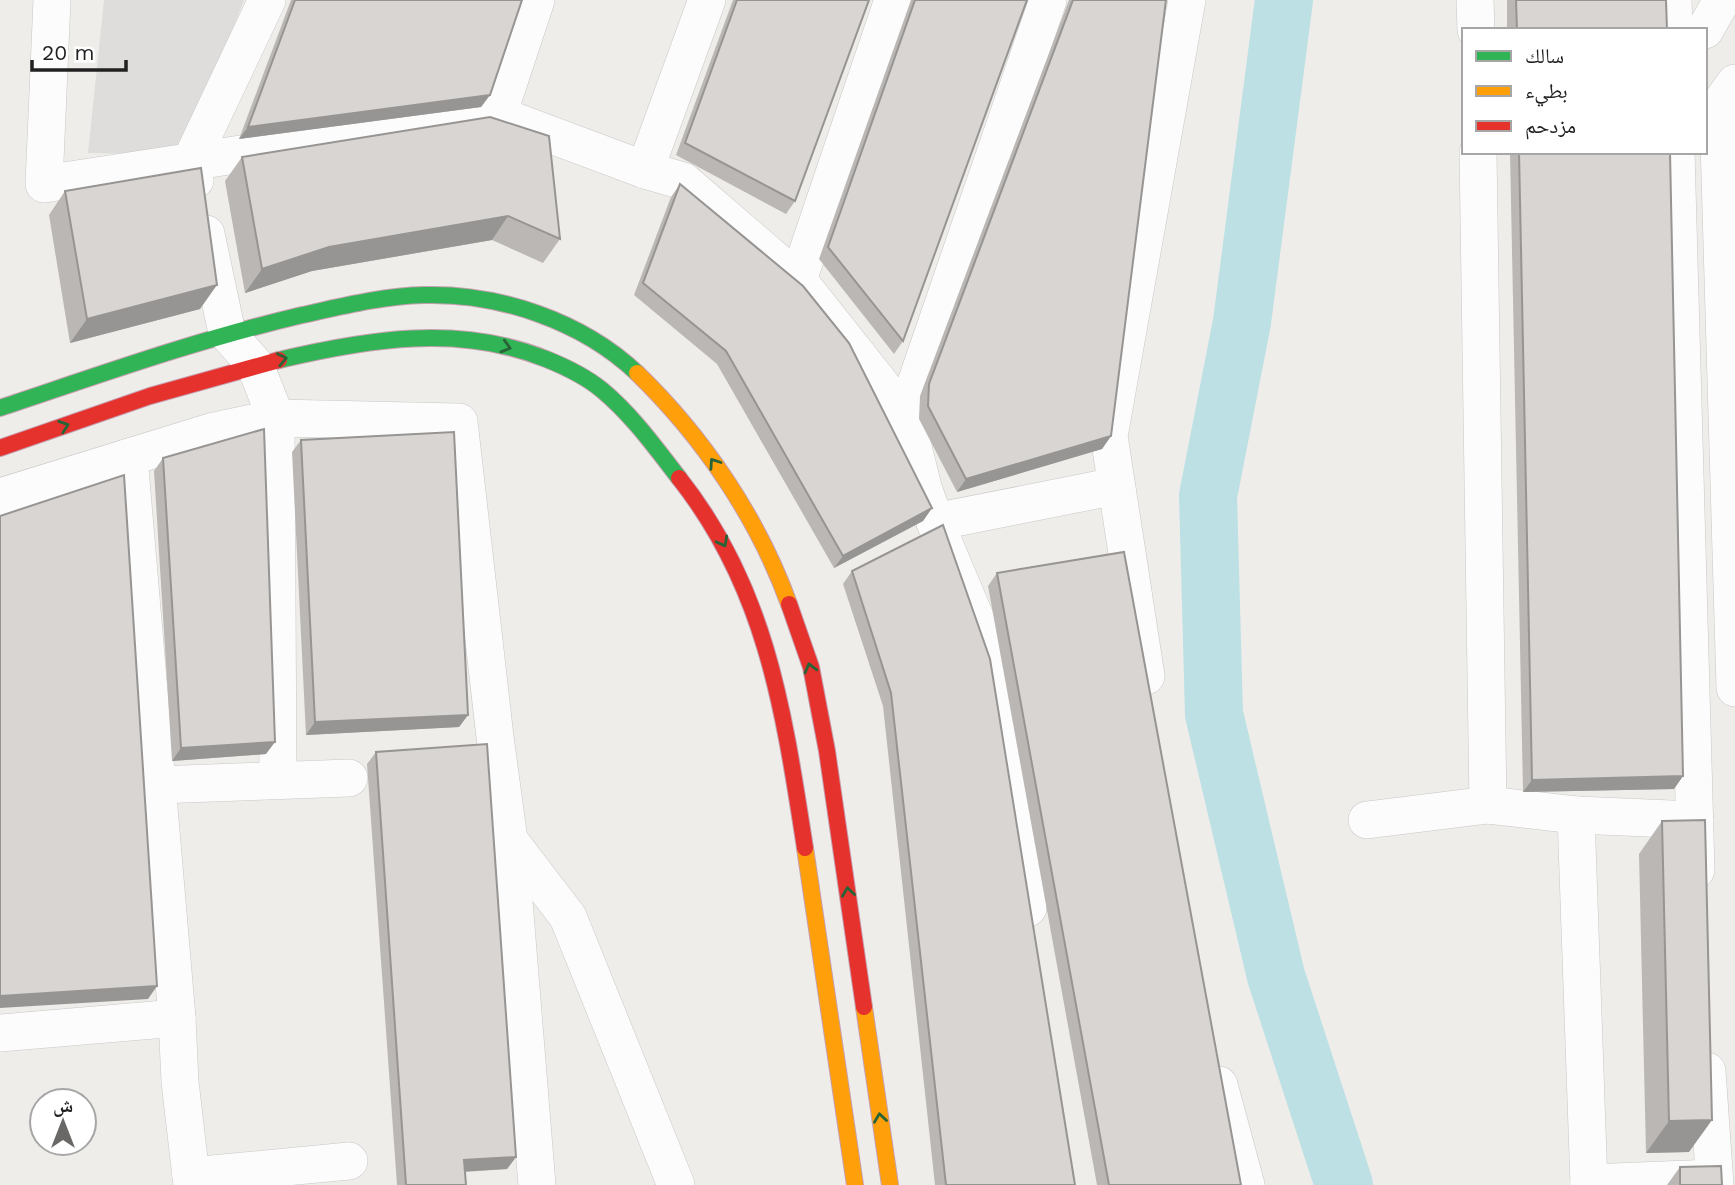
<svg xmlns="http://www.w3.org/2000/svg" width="1735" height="1185" font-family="'Work Sans','Noto Naskh Arabic',sans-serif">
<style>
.residential{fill:#dedddb}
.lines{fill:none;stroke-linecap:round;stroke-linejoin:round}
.river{stroke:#bce0e4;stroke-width:58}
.street-casing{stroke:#c8c7c6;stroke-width:38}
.fast-casing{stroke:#c69fb0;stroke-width:18}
.slow-casing{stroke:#c69fb0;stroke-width:18}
.jam-casing{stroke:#c69fb0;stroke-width:18}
.street{stroke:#fdfcfc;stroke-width:37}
.fast{stroke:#30b455;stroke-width:16}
.slow{stroke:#ff9f0a;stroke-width:16}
.jam{stroke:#e5322d;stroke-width:16}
.wall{fill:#bab7b5}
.shaded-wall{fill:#979593}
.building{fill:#d8d5d2;stroke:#979593;stroke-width:2}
.oneway{stroke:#286338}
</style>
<rect width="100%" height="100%" fill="#efedea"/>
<polygon class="residential" points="104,0 244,0 184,155 88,153"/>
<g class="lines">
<polyline class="river" points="1284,0 1242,322 1208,496 1214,714 1276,976 1344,1185"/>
<g class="street-casing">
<g id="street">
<polyline points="52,0 44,184 498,115 645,170 683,181 798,280 905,415 923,487 935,522 998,672 1028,908"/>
<polyline points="1475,0 1476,30"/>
<polyline points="1673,0 1674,30"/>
<polyline points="1705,30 1722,0"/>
<polyline points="1735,83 1718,107 1735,688"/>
<polyline points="498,115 536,0"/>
<polyline points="1478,152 1488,805"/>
<polyline points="1676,152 1696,870"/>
<polyline points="645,170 707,0"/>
<polyline points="195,180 191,161 267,0"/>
<polyline points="206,234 227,333 255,365 276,418 278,780"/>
<polyline points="798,280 893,0"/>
<polyline points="905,415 1048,0"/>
<polyline points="129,457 177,1018 180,1082 192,1185"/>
<polyline points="0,497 214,431 276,418 459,422 495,737 509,840 537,1185"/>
<polyline points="935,522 1116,486"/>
<polyline points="1146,676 1109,436 1187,0"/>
<polyline points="156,785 349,778"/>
<polyline points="1576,815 1695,820"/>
<polyline points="1367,820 1488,805 1576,815 1589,1185"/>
<polyline points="509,840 568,917 676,1185"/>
<polyline points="0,1033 177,1018"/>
<polyline points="1707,1071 1715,1185"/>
<polyline points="1219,1085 1246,1185"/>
<polyline points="191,1176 349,1161"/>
<polyline points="1589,1183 1714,1178"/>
</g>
</g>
<g class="fast-casing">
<g id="fast">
<path d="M279,360c89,-21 180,-36 267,-1 20,8 39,17 56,31 30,25 53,57 77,88"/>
<path d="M0,408c99,-33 197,-68 298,-92 41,-9 84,-20 126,-21 75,-2 158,26 213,78"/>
</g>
</g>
<g class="slow-casing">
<g id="slow">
<path d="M637,373c66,64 121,145 152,231"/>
<polyline points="805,848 855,1185"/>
<polyline points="864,1007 890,1185"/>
</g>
</g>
<g class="jam-casing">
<g id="jam">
<polyline points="0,448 150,396 279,360"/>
<path d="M679,478c88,111 105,235 126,370"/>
<polyline points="789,604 811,667 827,751 864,1007"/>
</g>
</g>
<use href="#street" class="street"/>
<use href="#fast" class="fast"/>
<use href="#slow" class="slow"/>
<use href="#jam" class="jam"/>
</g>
<g class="wall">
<polygon points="291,0 522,0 490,95 481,107 239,139"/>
<polygon points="733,0 869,0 795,201 786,214 676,155"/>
<polygon points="911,0 1027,0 903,341 894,354 819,259"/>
<polygon points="1069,0 1166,0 1111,436 1102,449 957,492 919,419 920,396"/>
<polygon points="1507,0 1666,0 1667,30 1507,30"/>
<polygon points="490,117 560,239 543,263 492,240 312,271 245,293 225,181 242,157"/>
<polygon points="1510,152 1670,152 1683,776 1674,789 1523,792"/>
<polygon points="680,184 932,508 923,521 834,568 717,364 634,295 671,197"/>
<polygon points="65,191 200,309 70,343 49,215"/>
<polygon points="301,440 468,715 459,727 306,735 292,452"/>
<polygon points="163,458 266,754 172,761 154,471"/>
<polygon points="852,571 1075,1185 935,1185 883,706 843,584"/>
<polygon points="997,573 1241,1185 1097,1185 988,586"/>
<polygon points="376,752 516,1157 507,1169 465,1172 466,1185 397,1185 367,764"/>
<polygon points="1662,821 1689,1152 1646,1153 1639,854"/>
<polygon points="1680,1167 1722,1185 1667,1185"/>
</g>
<g class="shaded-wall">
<polygon points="490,95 481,107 239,139 248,127"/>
<polygon points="508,216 492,240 312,271 245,293 262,269 329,247"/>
<polygon points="217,285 200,309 70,343 87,319"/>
<polygon points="1111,436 1102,449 957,492 966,479"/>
<polygon points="932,508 923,521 834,568 843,556"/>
<polygon points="468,715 459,727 306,735 315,722"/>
<polygon points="275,742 266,754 172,761 181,748"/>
<polygon points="1683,776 1674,789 1523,792 1532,780"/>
<polygon points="157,986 148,999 0,1008 0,996"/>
<polygon points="1712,1120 1689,1152 1646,1153 1669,1121"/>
<polygon points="516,1157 507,1169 455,1172 464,1160"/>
</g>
<g class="building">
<polygon points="295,0 522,0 490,95 248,127"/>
<polygon points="737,0 869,0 795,201 685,143"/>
<polygon points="915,0 1027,0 903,341 828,247"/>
<polygon points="1073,0 1166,0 1111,436 966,479 928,406 929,384"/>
<polygon points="1516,0 1666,0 1667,30 1517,30"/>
<polygon points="490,117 549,136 560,239 508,216 329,247 262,269 242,157"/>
<polygon points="1519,152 1670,152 1683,776 1532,780"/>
<polygon points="201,168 217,285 87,319 65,191"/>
<polygon points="680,184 803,286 849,343 932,508 843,556 726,351 643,283"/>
<polygon points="264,429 275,742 181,748 163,458"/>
<polygon points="454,432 468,715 315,722 301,440"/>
<polygon points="124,475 157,986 0,996 0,516"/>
<polygon points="943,525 990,659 1075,1185 946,1185 891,693 852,571"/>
<polygon points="1124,552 1241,1185 1109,1185 997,573"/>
<polygon points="487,744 516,1157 464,1160 466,1185 406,1185 376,752"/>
<polygon points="1705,820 1712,1120 1669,1121 1662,821"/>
<polygon points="1721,1166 1722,1185 1680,1185 1680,1167"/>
</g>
<defs><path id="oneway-chevron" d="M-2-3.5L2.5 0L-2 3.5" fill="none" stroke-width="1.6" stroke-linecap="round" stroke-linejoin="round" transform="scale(1.75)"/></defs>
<g class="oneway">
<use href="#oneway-chevron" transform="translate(506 347) rotate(16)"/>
<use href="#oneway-chevron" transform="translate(282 359) rotate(-12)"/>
<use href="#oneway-chevron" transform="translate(64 426) rotate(-19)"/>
<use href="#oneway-chevron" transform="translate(714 463) rotate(-124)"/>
<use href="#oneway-chevron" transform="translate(723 542) rotate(62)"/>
<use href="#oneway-chevron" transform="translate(810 668) rotate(-105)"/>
<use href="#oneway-chevron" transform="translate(848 892) rotate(-98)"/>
<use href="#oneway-chevron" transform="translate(880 1118) rotate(-98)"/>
</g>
<rect x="1462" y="28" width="245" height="126" fill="#ffffff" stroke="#a6a6a6" stroke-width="2"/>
<rect x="1476" y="51" width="35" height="10" fill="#30b455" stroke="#a6a6a6" stroke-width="2"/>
<text x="1525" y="63" font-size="21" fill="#212121">سالك</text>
<rect x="1476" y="86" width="35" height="10" fill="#ff9f0a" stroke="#a6a6a6" stroke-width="2"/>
<text x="1525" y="98" font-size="21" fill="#212121">بطيء</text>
<rect x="1476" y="121" width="35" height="10" fill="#e5322d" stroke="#a6a6a6" stroke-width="2"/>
<text x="1525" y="133" font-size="21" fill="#212121">مزدحم</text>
<g transform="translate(63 1122)"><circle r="33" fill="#ffffff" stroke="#a6a6a6" stroke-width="2"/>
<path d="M0-5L12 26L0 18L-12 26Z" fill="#696867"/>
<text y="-10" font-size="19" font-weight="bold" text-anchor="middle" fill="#212121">ش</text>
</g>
<path d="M32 60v10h94v-10" fill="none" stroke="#212121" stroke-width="3.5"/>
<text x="42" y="60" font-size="21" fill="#212121" stroke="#ffffff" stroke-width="5" paint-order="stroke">20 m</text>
</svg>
